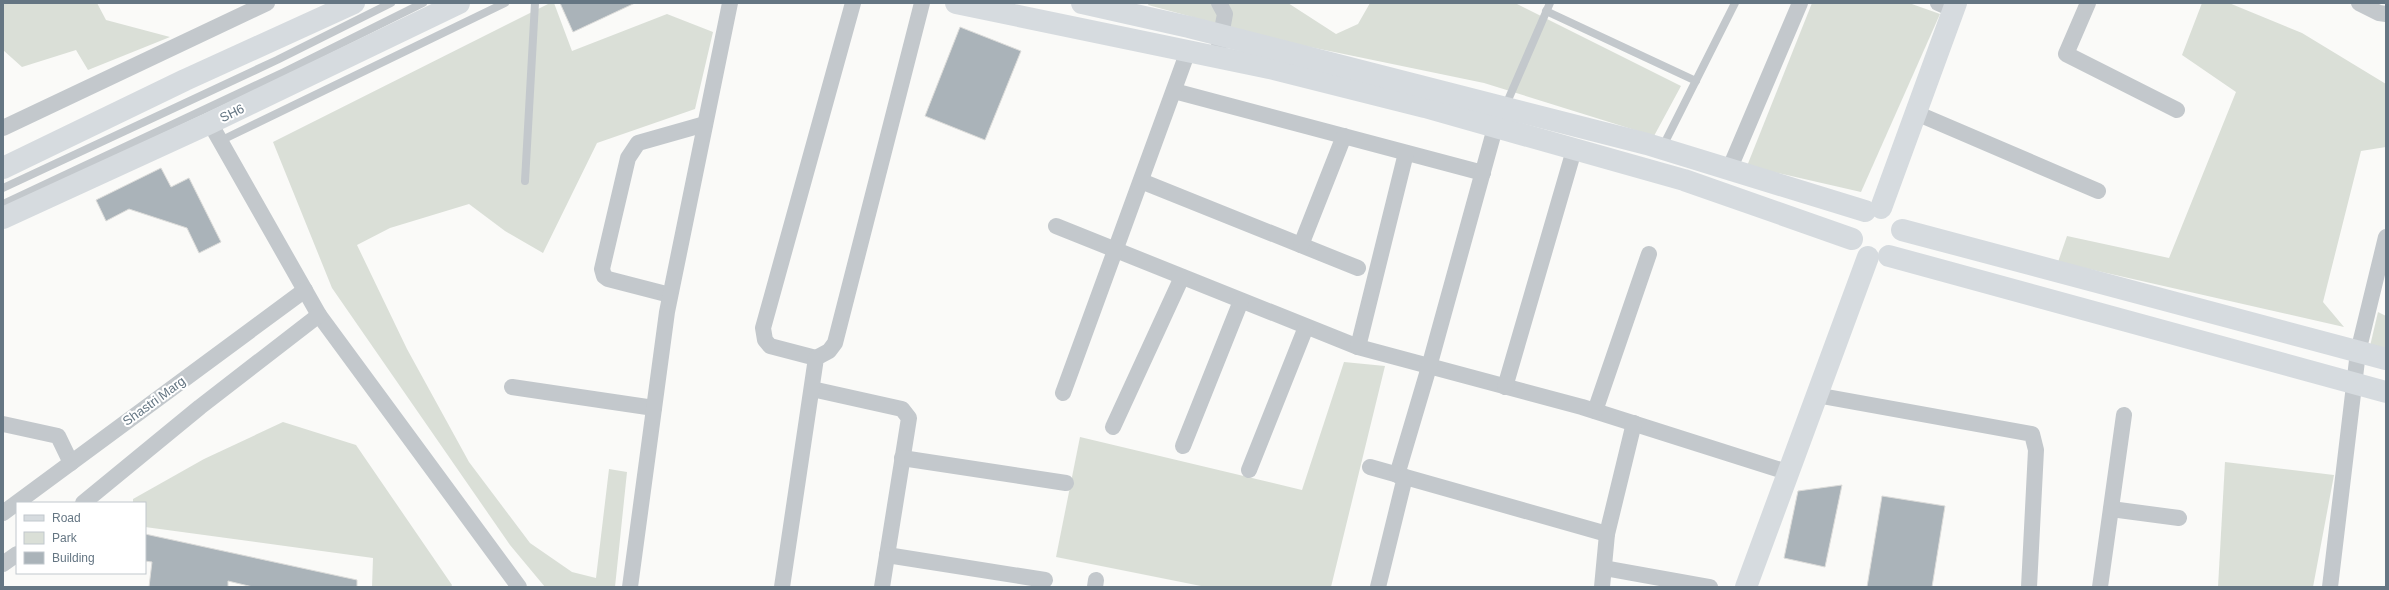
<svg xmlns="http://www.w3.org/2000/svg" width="2389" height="590" font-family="Arial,sans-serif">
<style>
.green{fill:#dadfd7}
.building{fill:#aab3b9;stroke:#dcdcda}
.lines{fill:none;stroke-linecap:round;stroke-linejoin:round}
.lane{stroke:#c3c8cc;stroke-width:8}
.street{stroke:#c3c8cc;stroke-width:16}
.secondary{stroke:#d6dbdf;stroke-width:22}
.primary{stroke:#d6dbdf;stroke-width:22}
.labels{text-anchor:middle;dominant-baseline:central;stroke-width:4;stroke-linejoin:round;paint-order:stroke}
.street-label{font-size:13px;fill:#657683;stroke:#fff}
</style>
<rect width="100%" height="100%" fill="#fafaf8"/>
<g class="green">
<polygon points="3,3 97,3 106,20 170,37 88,70 76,50 22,67 3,50"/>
<polygon points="550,3 554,3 572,51 667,14 713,32 695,109 597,143 543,253 505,231 469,204 390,228 357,245 407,349 469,462 530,543 572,572 596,578 609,469 627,472 615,587 545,587 510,545 332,288 273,142"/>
<polygon points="1149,3 1288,3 1336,34 1358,24 1370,3 1515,3 1681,86 1654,136 1484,83 1281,41 1148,5"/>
<polygon points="1812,3 1909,3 1940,14 1861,192 1747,166"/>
<polygon points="2202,3 2229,3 2302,33 2386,84 2386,147 2361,151 2323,302 2344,327 2058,262 2067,236 2169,258 2236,92 2182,55"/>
<polygon points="2378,312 2386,316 2386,350 2370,346"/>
<polygon points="1344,362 1385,366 1331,587 1206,587 1056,557 1080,437 1302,490"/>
<polygon points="283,422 356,445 452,585 451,587 372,587 373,558 145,527 145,503 133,503 133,499 204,459"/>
<polygon points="2225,462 2334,475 2313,587 2218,587"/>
</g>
<g class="building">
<polygon points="560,3 635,3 573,32"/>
<polygon points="960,27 1021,51 985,140 925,116"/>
<polygon points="161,168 171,187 189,178 221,242 199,253 187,228 129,209 106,221 96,200"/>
<polygon points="1842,485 1825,567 1784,558 1798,491"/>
<polygon points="1882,496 1945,506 1932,587 1867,587"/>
<polygon points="145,534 357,580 357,587 253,587 228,581 228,587 149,587 152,562 145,561"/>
</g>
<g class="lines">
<g class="lane">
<polyline points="1546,11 1696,81"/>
<polyline points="1505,107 1550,3"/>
<polyline points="220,141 505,3"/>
<polyline points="1662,148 1735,3"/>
<polyline points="525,181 535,3"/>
<polyline points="3,188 277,60 391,3"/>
<polyline points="3,204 284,72 423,3"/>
</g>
<g class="street">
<polyline points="1938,3 1954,10"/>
<polyline points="2088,3 2066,54 2177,110"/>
<polyline points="2359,3 2379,13 2386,14"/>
<polyline points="1219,46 1225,14 1219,3"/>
<polyline points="1174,91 1483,173"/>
<polyline points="1916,113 2098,191"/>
<polyline points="210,123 319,315 519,587"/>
<polyline points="3,128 267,3"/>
<polyline points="1729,170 1800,3"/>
<polyline points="1141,181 1358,268"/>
<polyline points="1056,226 1358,347 1582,407 1787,472"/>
<polyline points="1301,245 1344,136"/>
<polyline points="670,295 608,279 604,276 602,269 628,158 638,143 705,124"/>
<polyline points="1358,347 1406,153"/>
<polyline points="816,358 770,346 765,340 763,328 853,3"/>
<polyline points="512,387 654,408"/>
<polyline points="1505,387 1574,150"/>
<polyline points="812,389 902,409 909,418 882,587"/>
<polyline points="1063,393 1188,51"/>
<polyline points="1816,395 2032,434 2036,450 2029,587"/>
<polyline points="1595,411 1649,254"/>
<polyline points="3,424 58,436 71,463"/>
<polyline points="1113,427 1182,277"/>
<polyline points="1183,446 1241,301"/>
<polyline points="902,458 1066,483"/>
<polyline points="1370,467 1607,534"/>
<polyline points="1249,470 1306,327"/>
<polyline points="1397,475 1429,367 1495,128"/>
<polyline points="83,503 200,407 319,315"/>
<polyline points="2111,509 2179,518"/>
<polyline points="3,513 305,290"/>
<polyline points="887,555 1045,580"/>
<polyline points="3,564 17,554"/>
<polyline points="1604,568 1710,587"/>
<polyline points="630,587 667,312 730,3"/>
<polyline points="782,587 816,358 829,351 835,343 922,3"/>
<polyline points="1095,587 1096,580"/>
<polyline points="1378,587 1405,477"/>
<polyline points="1602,587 1607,534 1634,423"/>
<polyline points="2100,587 2124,415"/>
<polyline points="2330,587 2358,352 2386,237"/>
</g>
<g class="secondary">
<polyline points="956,3 1274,69 1425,107 1684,180 1852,239"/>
<polyline points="1082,3 1189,27 1647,144 1865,211"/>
<polyline points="1881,208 1956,3"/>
<polyline points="1902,230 2386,359"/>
<polyline points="1889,256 2386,392"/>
<polyline points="1746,587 1868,257"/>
</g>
<g class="primary">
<polyline points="3,168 185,80 354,3"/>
<polyline points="3,218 210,123 459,3"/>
</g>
</g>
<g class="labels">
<g class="street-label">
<text transform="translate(232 113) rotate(-26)">SH6</text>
<text transform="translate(154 401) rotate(-36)">Shastri Marg</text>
</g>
</g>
<rect width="2389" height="590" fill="none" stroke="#657683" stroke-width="8"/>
<rect x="16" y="502" width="130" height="72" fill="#ffffff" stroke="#c1c8cd"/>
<rect x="24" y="515" width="20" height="6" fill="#d6dbdf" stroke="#c1c8cd"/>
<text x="52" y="522" font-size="12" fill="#657683">Road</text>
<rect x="24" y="532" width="20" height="12" fill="#dadfd7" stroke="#c1c8cd"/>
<text x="52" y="542" font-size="12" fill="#657683">Park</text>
<rect x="24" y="552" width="20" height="12" fill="#aab3b9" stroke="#c1c8cd"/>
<text x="52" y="562" font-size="12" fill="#657683">Building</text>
</svg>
